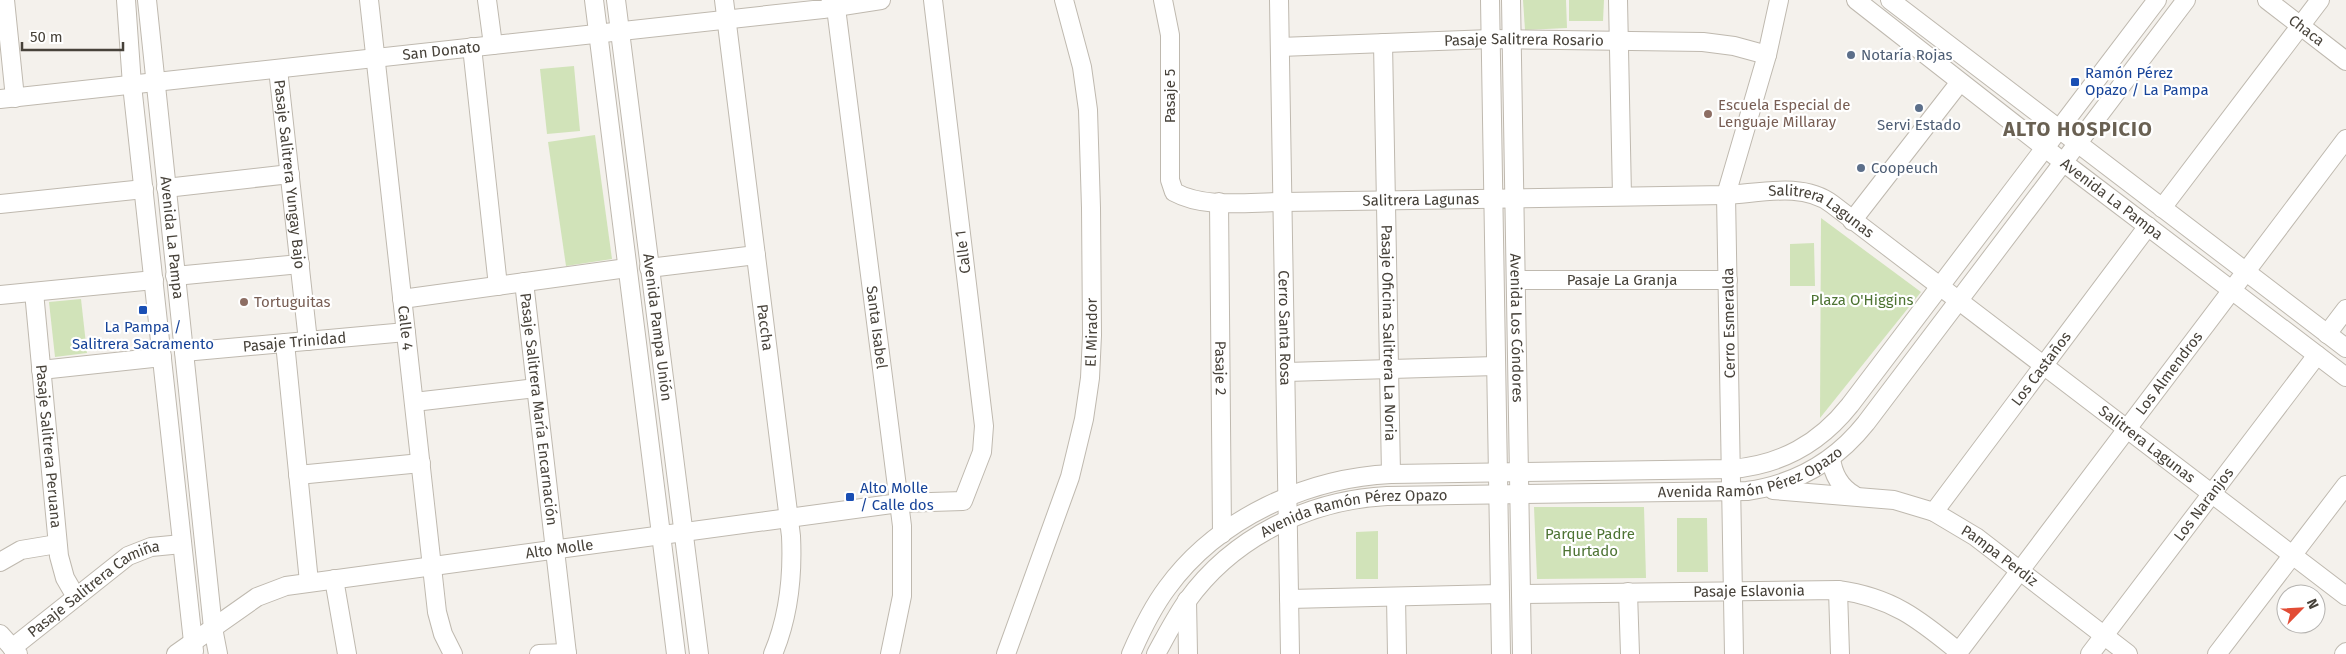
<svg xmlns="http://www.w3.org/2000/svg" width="2346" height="654" font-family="'Fira Sans',sans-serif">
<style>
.green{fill:#d1e3b9}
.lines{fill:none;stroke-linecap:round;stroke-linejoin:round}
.minor-casing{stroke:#bfb9af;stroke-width:20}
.minor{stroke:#fff;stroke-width:18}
.service-dot{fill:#5c6f8a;stroke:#fff;stroke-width:2}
.transit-dot{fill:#1a4fb4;stroke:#fff;stroke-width:2}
.education-dot{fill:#8d6e63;stroke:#fff;stroke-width:2}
.labels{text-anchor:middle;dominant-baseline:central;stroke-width:4.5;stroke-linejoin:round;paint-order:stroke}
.street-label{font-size:15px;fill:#47423a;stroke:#fff}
.service-label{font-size:15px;fill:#4e5e75;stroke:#fff;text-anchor:start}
.transit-label{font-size:15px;fill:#164399;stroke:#fff;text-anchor:start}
.education-label{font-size:15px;fill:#785e54;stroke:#fff;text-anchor:start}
.park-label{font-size:15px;fill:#4d7333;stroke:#fff}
.district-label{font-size:20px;font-weight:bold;letter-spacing:1px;fill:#696052;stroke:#fff}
</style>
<rect width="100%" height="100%" fill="#f4f1ec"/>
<g class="green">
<polygon points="1523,0 1566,0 1567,28 1525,30"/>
<polygon points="1569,0 1604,0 1603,21 1569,21"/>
<polygon points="574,66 580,131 547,134 540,69"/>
<polygon points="595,135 612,259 566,266 548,142"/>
<polygon points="1821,218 1921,292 1820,418"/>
<polygon points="1814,243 1815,286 1790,286 1790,244"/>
<polygon points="81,299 87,353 55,357 49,302"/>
<polygon points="1534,507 1644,507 1646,578 1537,579"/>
<polygon points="1677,518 1707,518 1708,572 1677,572"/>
<polygon points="1378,531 1378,579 1356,579 1356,532"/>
</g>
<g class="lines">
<g class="minor-casing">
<g id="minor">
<polyline points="5,0 15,98"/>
<polyline points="126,0 132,85 194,651"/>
<path id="s1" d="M147,0l66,628 5,26"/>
<path id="s2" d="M369,0l68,612 6,22 10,20"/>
<polyline points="487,0 493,45"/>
<polyline points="594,0 676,654"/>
<path id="s3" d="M616,0l83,654"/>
<path id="s4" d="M724,0l67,536c2,41 -2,80 -18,118"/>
<path id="s5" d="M835,0l67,526v70l-12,58"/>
<path id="s6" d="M1163,0l7,35v145l4,12c31,17 74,10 109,10l443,-7c35,-2 77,-13 106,9l514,392"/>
<path id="s7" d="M1279,0l11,654"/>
<polyline points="1490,0 1501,654"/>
<path id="s8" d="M1511,0l11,654"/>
<polyline points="1618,0 1622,196"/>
<path id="s9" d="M1856,0l207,162 283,215"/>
<polyline points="1890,0 2346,348"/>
<path id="s10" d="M2267,0l79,61"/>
<path id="s11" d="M1383,43l8,431"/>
<polyline points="472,47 498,286"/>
<path id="s12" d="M1280,47l211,-8 212,3 31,4 33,9"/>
<path id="s13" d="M278,69l30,272"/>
<path id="s14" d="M0,99l823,-90 58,-9"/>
<polyline points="166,188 290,174"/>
<path id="s15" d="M1219,202l3,332"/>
<polyline points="0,204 144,189"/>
<polyline points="2162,208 2320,0"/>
<polyline points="1852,221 1960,82"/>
<polyline points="649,268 756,255"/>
<polyline points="175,276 300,264"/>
<path id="s16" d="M1516,280h212"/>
<path id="s17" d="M524,282l43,372"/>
<path id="s18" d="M34,292l25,264 6,22 11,19"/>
<polyline points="0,295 154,280"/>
<polyline points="402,299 627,268"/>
<polyline points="2327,334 2346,309"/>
<polyline points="285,343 309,582"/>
<path id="s19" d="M184,352l222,-20"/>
<polyline points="41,370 162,357"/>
<polyline points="1286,372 1496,366"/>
<polyline points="414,402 536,388"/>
<path d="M1831,458c2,17 9,29 23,37"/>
<polyline points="298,475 421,463"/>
<path id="s20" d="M1773,490l121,10 40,12 42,25 152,117"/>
<path id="s21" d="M1934,512l214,-286"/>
<polyline points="0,562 21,550 57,544"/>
<polyline points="334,579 347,654"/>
<polyline points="1838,590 1840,654"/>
<polyline points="1628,592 1630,654"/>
<path id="s22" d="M1521,594l317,-4c53,7 81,29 121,62"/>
<polyline points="1396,597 1397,654"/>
<polyline points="1289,599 1500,594"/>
<polyline points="1187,600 1188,654"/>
<polyline points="0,634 18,654"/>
<path id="s23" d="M12,648l116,-92 23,-9 31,-3"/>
<path id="s24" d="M176,654l81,-57 29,-11 613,-83 64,-2 19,-49 2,-26 -51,-426"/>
<polyline points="539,654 567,653"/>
<path id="s25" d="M1006,654l64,-177 14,-58 6,-41 2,-43 -1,-127 -3,-98 -6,-43 -18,-67"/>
<path d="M1131,654c10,-23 21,-46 36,-66 51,-70 140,-110 224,-114l340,-5c50,-4 88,-25 119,-64l307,-405"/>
<path id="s26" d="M1156,654c10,-18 19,-36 31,-53 46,-64 122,-101 200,-105l360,-5c49,-7 88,-29 119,-68l320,-423"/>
<polyline points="1734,654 1726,195 1767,55 1779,0"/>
<path id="s27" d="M1957,654l389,-515"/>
<path id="s28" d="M2090,654l227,-299"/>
<polyline points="2217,654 2346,485"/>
<polyline points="2344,654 2346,652"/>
</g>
</g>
<use href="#minor" class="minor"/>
</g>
<g class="service-dot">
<circle cx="1851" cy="55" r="5"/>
<circle cx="1919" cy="108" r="5"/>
<circle cx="1861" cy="168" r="5"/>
</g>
<g class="transit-dot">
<rect x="2070" y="77" width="10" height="10" rx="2.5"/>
<rect x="138" y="305" width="10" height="10" rx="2.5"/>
<rect x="845" y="492" width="10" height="10" rx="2.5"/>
</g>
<g class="education-dot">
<circle cx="1708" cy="114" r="5"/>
<circle cx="244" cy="302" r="5"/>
</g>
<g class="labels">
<g class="street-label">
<text stroke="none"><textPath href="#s10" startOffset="50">Chaca</textPath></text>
<text stroke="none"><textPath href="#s12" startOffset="244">Pasaje Salitrera Rosario</textPath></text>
<text stroke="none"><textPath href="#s14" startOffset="444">San Donato</textPath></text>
<text transform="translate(1170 96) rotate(-90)">Pasaje 5</text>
<text stroke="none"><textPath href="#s13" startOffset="106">Pasaje Salitrera Yungay Bajo</textPath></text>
<text stroke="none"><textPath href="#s9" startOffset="324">Avenida La Pampa</textPath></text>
<text stroke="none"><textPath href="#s6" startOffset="442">Salitrera Lagunas</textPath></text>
<text stroke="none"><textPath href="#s6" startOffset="848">Salitrera Lagunas</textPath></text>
<text stroke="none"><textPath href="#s1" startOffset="239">Avenida La Pampa</textPath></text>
<text transform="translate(963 252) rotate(-97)">Calle 1</text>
<text stroke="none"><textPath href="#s16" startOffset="106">Pasaje La Granja</textPath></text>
<text transform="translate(1729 323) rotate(-91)">Cerro Esmeralda</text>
<text stroke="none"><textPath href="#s3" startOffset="330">Avenida Pampa Unión</textPath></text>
<text stroke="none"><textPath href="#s5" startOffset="330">Santa Isabel</textPath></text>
<text stroke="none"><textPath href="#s7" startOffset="328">Cerro Santa Rosa</textPath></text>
<text stroke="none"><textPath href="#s8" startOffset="328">Avenida Los Cóndores</textPath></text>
<text stroke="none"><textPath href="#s2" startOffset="330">Calle 4</textPath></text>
<text stroke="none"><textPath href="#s4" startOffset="330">Paccha</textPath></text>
<text stroke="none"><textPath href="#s25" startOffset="335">El Mirador</textPath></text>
<text stroke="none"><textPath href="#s11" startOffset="290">Pasaje Oficina Salitrera La Noria</textPath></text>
<text stroke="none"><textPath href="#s19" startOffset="111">Pasaje Trinidad</textPath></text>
<text stroke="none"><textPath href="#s15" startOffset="166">Pasaje 2</textPath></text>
<text stroke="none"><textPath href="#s21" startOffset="179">Los Castaños</textPath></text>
<text stroke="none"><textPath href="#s27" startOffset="352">Los Almendros</textPath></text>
<text stroke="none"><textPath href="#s17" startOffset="128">Pasaje Salitrera María Encarnación</textPath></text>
<text stroke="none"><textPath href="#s6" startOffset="1252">Salitrera Lagunas</textPath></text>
<text stroke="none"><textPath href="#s18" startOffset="155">Pasaje Salitrera Peruana</textPath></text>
<text stroke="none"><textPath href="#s26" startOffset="662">Avenida Ramón Pérez Opazo</textPath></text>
<text stroke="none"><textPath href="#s28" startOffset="188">Los Naranjos</textPath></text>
<text stroke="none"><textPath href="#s26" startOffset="259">Avenida Ramón Pérez Opazo</textPath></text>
<text stroke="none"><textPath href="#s24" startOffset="406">Alto Molle</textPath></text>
<text stroke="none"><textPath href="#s20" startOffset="242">Pampa Perdiz</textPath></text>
<text stroke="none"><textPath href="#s22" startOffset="228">Pasaje Eslavonia</textPath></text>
<text stroke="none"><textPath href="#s23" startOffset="102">Pasaje Salitrera Camiña</textPath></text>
</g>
<g class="service-label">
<text x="1861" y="55">Notaría Rojas</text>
<text x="1919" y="125" text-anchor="middle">Servi Estado</text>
<text x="1871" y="168">Coopeuch</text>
</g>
<g class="transit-label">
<text x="2085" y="73">Ramón Pérez<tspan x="2085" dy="17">Opazo / La Pampa</tspan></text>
<text x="143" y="327" text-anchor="middle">La Pampa /<tspan x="143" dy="17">Salitrera Sacramento</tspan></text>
<text x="860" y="488">Alto Molle<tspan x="860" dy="17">/ Calle dos</tspan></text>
</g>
<g class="education-label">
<text x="1718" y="105">Escuela Especial de<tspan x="1718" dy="17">Lenguaje Millaray</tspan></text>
<text x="254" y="302">Tortuguitas</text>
</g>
<g class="park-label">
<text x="1862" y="300">Plaza O'Higgins</text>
<text x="1590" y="534">Parque Padre<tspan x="1590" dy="17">Hurtado</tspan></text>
</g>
<g class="district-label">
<text x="2078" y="129">ALTO HOSPICIO</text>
</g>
</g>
<g transform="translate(2301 609) rotate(66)"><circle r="24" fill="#ffffff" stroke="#b5b3b0"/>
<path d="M0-4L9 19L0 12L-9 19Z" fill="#e24c35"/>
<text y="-8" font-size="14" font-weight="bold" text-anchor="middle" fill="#47423a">N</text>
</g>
<path d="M22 42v8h101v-8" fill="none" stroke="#47423a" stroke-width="2.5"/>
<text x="30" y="42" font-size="15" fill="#47423a" stroke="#ffffff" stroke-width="4" paint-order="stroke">50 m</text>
</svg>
